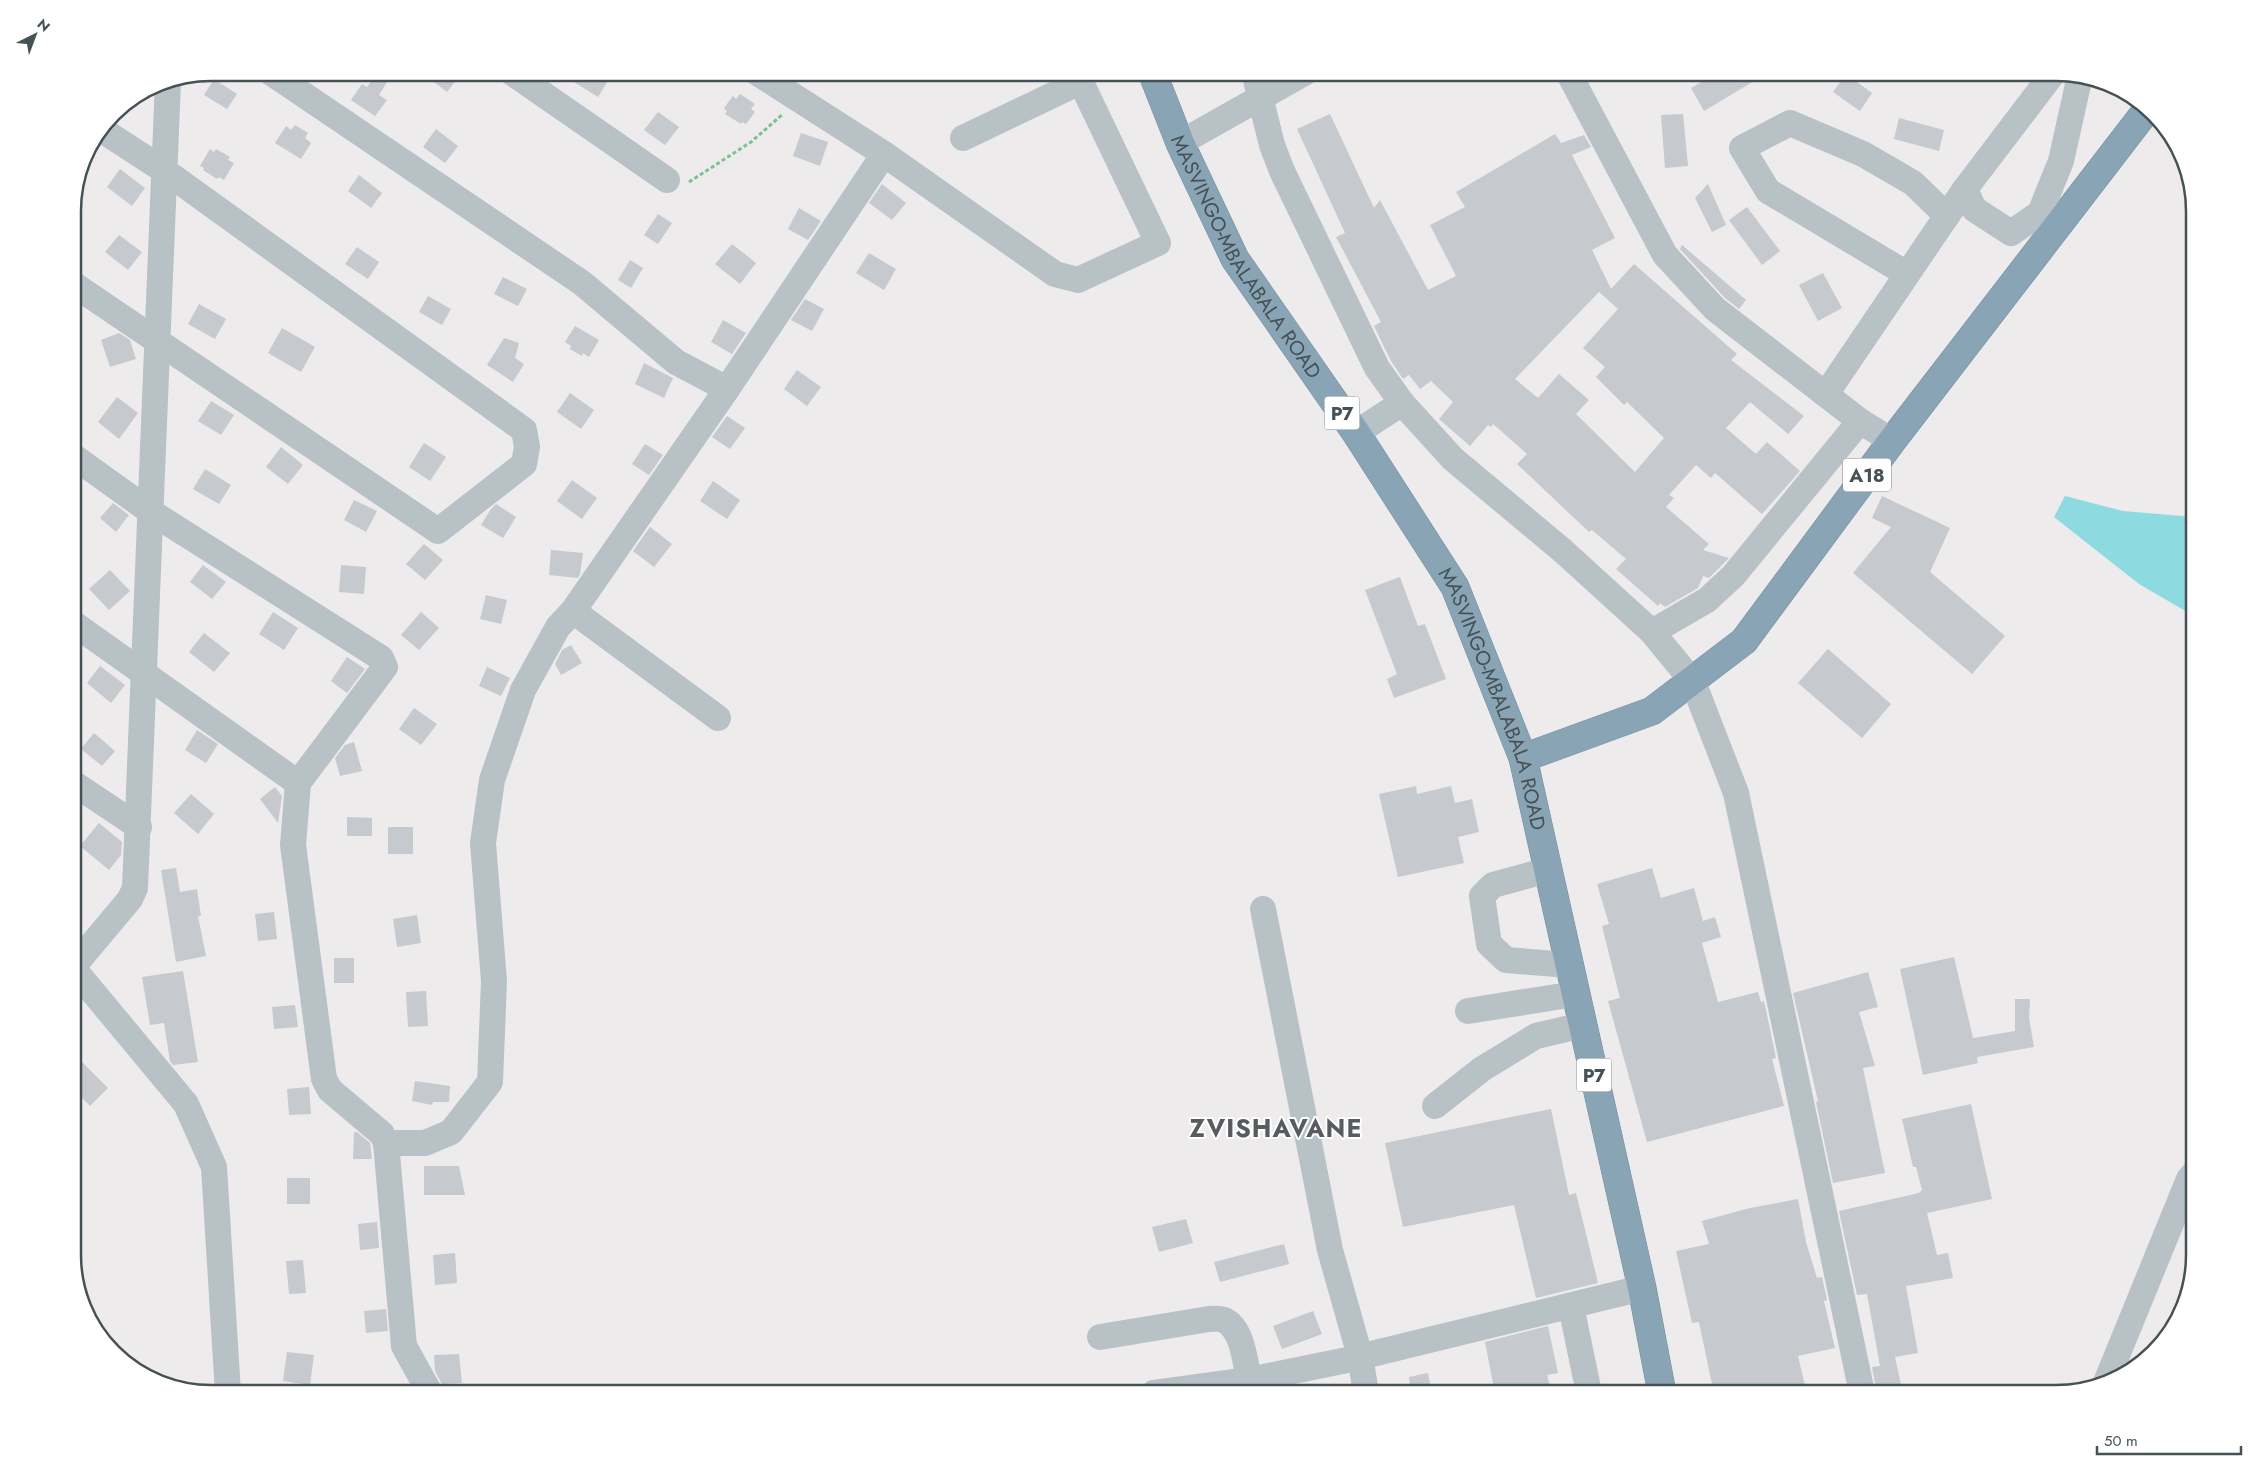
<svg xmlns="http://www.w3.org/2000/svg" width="2267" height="1466" font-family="Jost,sans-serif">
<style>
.water{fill:#8edae1}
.building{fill:#c6c9cd;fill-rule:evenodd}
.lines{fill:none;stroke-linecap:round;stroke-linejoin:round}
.highway-casing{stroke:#738fa1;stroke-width:29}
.path{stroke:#79c294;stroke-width:3;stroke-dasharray:4 2.5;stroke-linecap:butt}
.minor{stroke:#b8c1c6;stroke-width:26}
.highway{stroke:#88a4b5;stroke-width:28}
.labels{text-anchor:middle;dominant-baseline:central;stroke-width:4;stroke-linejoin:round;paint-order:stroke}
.shield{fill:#fff;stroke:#7e8589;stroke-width:1}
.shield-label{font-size:19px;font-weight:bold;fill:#465156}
.street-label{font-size:20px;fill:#465156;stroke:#fff}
.district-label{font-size:25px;font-weight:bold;letter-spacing:1px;fill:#595c5f;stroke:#fff}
.rim{fill:none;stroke:#465156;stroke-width:2.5}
</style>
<rect width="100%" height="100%" fill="#eeebec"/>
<polygon class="water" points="2065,496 2123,511 2194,517 2194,616 2139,584 2054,517"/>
<g class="building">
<polygon points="378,72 393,72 379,95 387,100 375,116 351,100 362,84 367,87"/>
<polygon points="421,72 462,72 447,92"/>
<polygon points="581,72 599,72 609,79 598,97 574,82"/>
<polygon points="1718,72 1769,72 1704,111 1691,88"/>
<polygon points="1846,74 1872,93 1860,111 1833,92"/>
<polygon points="214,79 237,94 227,109 204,95"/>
<polygon points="740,94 755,104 751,109 755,112 746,124 742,122 741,124 725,114 727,111 724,108 733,96 736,99"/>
<polygon points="658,112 679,127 665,145 644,130"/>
<path d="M1330,114l44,94 6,-8 48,90 28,-14 -26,-51 35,-18 -9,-15 99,-58 6,9 23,-8 7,12 -19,8 43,83 -23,12 19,39 23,-25 103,90 -6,6 73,56 -16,18 -38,-32 -24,26 30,26 11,-12 33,29 -38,43 -47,-41 -4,5 -15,-13 -27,30 5,3 -8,9 43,37 -6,6 26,8 -20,20 -6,-2 -5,12 -33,19 -5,-4 -2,3 -42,-37 10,-10 -34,-29 -3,2 -72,-68 10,-10 -34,-30 -2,3 -3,-2 -18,21 -31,-27 14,-17 -22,-21 -11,8 -11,-14 -6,4 -12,-18 -17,-35 7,-4 -45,-85 9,-4 -48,-104zM1599,292l19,17 -35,39 22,19 -9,10 28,28 3,-3 37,36 -29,34 -59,-58 13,-14 -30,-26 -21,24 -23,-19z"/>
<polygon points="1683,114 1688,166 1665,168 1661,115"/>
<polygon points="1899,118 1944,130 1939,151 1894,139"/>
<polygon points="295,125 308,133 305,138 311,143 301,159 275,143 286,126 291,130"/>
<polygon points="436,129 458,146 445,163 423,147"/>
<polygon points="801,133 828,142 820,166 793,156"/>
<polygon points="210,149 214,152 216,149 230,157 228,160 234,163 224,180 219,177 217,179 203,170 204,168 200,166"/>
<polygon points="120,169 145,188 132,206 107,187"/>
<polygon points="359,175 382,193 371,208 348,191"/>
<polygon points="882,184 906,203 892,220 869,203"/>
<polygon points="1708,184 1726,225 1712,232 1695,198"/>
<polygon points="1747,207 1780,251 1762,265 1729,220"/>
<polygon points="799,208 821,221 808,240 788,229"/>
<polygon points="658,214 672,223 658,244 644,235"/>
<polygon points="119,235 142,252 128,270 105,252"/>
<polygon points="732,244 756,263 740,284 715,264"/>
<polygon points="1682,245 1746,300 1739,309 1725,298 1680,249"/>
<polygon points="357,247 379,262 368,279 345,264"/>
<polygon points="869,253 896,269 884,290 856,273"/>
<polygon points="630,260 643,268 631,288 618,280"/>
<polygon points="1823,273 1842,308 1818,321 1799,285"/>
<polygon points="503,277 527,289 518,306 494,294"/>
<polygon points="428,296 451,309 442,325 419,312"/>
<polygon points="805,299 824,309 812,331 791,320"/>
<polygon points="199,304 226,319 215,339 188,324"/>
<polygon points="723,320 746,333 732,354 711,342"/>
<polygon points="575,326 599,340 589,357 583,353 582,356 570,349 571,346 565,342"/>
<polygon points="282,328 315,347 301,372 268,353"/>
<polygon points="119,333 130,340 136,359 110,367 101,340"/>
<polygon points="504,338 519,343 515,358 524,364 513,382 487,365"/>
<polygon points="644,363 673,378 664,398 635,384"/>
<polygon points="797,370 821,387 807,406 784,389"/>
<polygon points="570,393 594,410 581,429 557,412"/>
<polygon points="117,397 138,413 119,439 98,422"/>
<polygon points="211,401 234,415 221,435 198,421"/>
<polygon points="727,416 745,428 730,449 712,437"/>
<polygon points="424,443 446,457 430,481 409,467"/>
<polygon points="645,444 663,455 649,475 632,464"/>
<polygon points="281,447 303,465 288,484 266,467"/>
<polygon points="205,469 231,485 219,504 193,489"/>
<polygon points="572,480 597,498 582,519 557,501"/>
<polygon points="713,481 740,500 727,519 700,501"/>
<polygon points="1882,496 1950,528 1930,572 2005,636 1972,674 1853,573 1891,527 1872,518"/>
<polygon points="354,500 377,511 366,532 344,520"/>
<polygon points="113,503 129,515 116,532 100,518"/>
<polygon points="496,504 516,517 503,538 481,525 491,509"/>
<polygon points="650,527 672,544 654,567 633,551"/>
<polygon points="424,544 443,560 425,580 406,564"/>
<polygon points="551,550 583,553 580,574 578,578 549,575"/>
<polygon points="203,565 226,582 212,599 190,582"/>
<polygon points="341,565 366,567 364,594 339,592"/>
<polygon points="110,570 130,591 109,610 89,589"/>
<polygon points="1400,577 1418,626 1425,624 1446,679 1394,698 1387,679 1397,674 1365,590"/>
<polygon points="486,595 507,600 501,624 480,619"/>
<polygon points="273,612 298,628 284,650 259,634"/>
<polygon points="421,612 439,628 419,650 401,635"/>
<polygon points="204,633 230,653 214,672 189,652"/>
<polygon points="571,645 582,663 561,675 555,664 562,650"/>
<polygon points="1828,649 1891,704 1862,738 1798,683"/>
<polygon points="347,657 365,669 347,693 331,681"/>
<polygon points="100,666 125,685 111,703 87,683"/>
<polygon points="487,667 510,678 501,696 479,686"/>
<polygon points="414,708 437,724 421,745 399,729"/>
<polygon points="197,730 218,744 206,763 185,750"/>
<polygon points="94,733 115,751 102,766 81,749"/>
<polygon points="354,742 362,771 340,776 335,758 345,745"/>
<polygon points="1416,786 1417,794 1451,786 1455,803 1472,799 1479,832 1458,837 1464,863 1398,877 1379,794"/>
<polygon points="275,787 282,796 278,823 260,799"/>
<polygon points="191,794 214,814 198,834 174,813"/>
<polygon points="347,817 372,818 372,836 347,836"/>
<polygon points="99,823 122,842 121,855 109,870 80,846"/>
<rect x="388" y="827" width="25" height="27"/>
<polygon points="176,868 180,892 197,889 201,916 198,916 206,956 176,962 161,870"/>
<polygon points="1652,868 1661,898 1694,888 1703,921 1715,917 1721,937 1702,943 1718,1002 1758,992 1761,1002 1764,1001 1776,1058 1772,1059 1784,1106 1647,1142 1608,1001 1620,998 1602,926 1609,924 1597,884"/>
<polygon points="274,912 277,939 258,941 255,914"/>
<polygon points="417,915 421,943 397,947 393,919"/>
<polygon points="1954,957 1973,1038 2015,1031 2015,999 2030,999 2029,1018 2034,1047 1977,1057 1978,1063 1923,1075 1900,969"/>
<rect x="334" y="958" width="20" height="25"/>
<polygon points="183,971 198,1062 173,1065 170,1061 164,1023 150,1025 142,977"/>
<polygon points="1868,972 1878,1007 1859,1012 1875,1066 1863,1068 1885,1173 1833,1183 1816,1102 1818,1101 1793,993"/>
<polygon points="426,991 428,1026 408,1027 406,992"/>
<polygon points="295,1005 298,1027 274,1029 272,1007"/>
<polygon points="73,1053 108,1088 90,1106 73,1088"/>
<polygon points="415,1081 450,1086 449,1102 433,1102 432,1105 412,1101"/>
<polygon points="309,1087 311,1114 289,1115 287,1089"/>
<polygon points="1971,1104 1992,1199 1927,1213 1937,1255 1948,1253 1953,1278 1906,1286 1918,1353 1895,1357 1903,1394 1877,1394 1872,1367 1880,1366 1867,1294 1857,1295 1839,1211 1919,1193 1922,1190 1916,1167 1913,1167 1902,1119"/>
<polygon points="1551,1109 1569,1195 1576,1193 1598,1283 1536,1298 1514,1205 1403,1227 1385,1143"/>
<polygon points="354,1132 357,1132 370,1143 372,1159 353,1159"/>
<polygon points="424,1166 459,1166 465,1195 424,1195"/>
<rect x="287" y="1178" width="23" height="26"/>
<polygon points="1798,1199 1806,1242 1817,1278 1822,1277 1827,1300 1824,1301 1835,1348 1798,1356 1807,1394 1714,1394 1699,1322 1692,1323 1676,1251 1709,1244 1702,1221 1750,1208"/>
<polygon points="1186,1219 1193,1243 1159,1252 1152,1227"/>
<polygon points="377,1222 379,1248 360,1250 358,1224"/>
<polygon points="1284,1244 1289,1264 1220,1282 1214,1262"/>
<polygon points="455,1253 457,1283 435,1285 433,1255"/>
<polygon points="303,1260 306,1293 289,1294 286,1261"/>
<polygon points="386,1309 388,1331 366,1333 364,1311"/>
<polygon points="1313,1311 1322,1334 1282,1349 1273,1326"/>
<polygon points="1548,1326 1558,1373 1547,1375 1552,1394 1495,1394 1485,1342"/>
<polygon points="287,1352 314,1355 310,1385 283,1381"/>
<polygon points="459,1354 462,1383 442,1384 435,1371 434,1355"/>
<polygon points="1428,1373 1432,1394 1411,1394 1409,1377"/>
</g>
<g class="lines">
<g class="highway-casing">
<g id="highway">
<path id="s1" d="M1152,72l28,71 55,116 121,174 99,154 68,171 119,530 20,105"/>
<polyline points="1523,758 1652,711 1744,641 1892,441 2146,111"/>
</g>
</g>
<polyline class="path" points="689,182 751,142 783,114"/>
<g class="minor">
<polyline points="270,72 582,283 676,362 727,389"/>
<polyline points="511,72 667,180"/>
<polyline points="756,72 884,154 1055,274 1078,280 1158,243 1076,72"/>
<polyline points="1254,72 1272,145 1282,171 1377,368 1402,403 1453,459 1563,551 1652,632 1693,682 1736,793 1862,1393"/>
<polyline points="1568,72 1665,255 1715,309 1860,421 1892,441"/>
<polyline points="963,138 1080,82"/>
<polyline points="1180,143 1306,72"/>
<polyline points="1965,189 1974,209 2011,233 2040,213 2061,161 2079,80"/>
<polyline points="1907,274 1768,191 1742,148 1790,123 1863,154 1913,183 1947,216"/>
<polyline points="73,284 438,531 524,464 527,447 524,430 165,171 102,130"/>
<polyline points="1826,394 1965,189 2054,72"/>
<polyline points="1356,433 1402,403"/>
<polyline points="73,456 151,512 381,658 385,667 298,783 73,623"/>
<polyline points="573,611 718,718"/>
<polyline points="1652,632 1707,600 1733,576 1860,421"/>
<polyline points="73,783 139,827"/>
<polyline points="298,783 293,845 324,1079 330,1090 382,1134 386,1143 404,1346 430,1393"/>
<polyline points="1548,870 1493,885 1482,896 1489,944 1506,960 1569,965"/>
<polyline points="1263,909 1330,1250 1360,1356 1366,1393"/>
<polyline points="73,967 130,899 135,888 168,81"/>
<polyline points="73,968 186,1104 214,1167 228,1393"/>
<polyline points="1468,1011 1575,994"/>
<polyline points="1435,1106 1482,1069 1536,1036 1583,1025"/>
<polyline points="386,1143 425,1143 451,1132 490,1082 494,981 483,843 492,780 523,690 558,627 573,611 727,389 884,154"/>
<polyline points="1571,1306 1589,1393"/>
<path d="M1100,1337l109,-18c5,0 11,-1 15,1 19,9 21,42 25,60"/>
<polyline points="2107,1380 2189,1179 2194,1173"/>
<polyline points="1154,1393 1249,1380 1347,1360 1642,1288"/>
</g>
<use href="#highway" class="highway"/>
</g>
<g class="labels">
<g class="shield">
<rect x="1324.5" y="396.5" width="35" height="33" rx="4"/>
<rect x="1843" y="458.5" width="48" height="33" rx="4"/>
<rect x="1576.5" y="1058.5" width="35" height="33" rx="4"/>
</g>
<g class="shield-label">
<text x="1342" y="413">P7</text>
<text x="1867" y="475">A18</text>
<text x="1594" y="1075">P7</text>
</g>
<g class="street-label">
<text stroke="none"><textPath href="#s1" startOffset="208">MASVINGO-MBALABALA ROAD</textPath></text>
<text stroke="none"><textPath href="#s1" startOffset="718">MASVINGO-MBALABALA ROAD</textPath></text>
</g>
<g class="district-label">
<text x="1276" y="1128">ZVISHAVANE</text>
</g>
</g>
<path d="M0 0H2267V1466H0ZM211 81H2056A130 130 0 0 1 2186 211V1255A130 130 0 0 1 2056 1385H211A130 130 0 0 1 81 1255V211A130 130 0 0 1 211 81Z" fill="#fff" fill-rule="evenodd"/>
<path class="rim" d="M211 81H2056A130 130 0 0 1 2186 211V1255A130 130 0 0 1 2056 1385H211A130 130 0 0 1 81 1255V211A130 130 0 0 1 211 81Z"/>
<g transform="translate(35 35) rotate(42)" stroke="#ffffff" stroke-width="4" paint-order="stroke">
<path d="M0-4L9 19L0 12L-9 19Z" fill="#465156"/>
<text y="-8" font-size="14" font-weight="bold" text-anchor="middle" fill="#465156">N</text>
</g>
<path d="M2097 1446v8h144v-8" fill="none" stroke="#465156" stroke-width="2.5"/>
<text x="2104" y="1446" font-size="15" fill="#465156" stroke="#ffffff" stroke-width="4" paint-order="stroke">50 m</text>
</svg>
